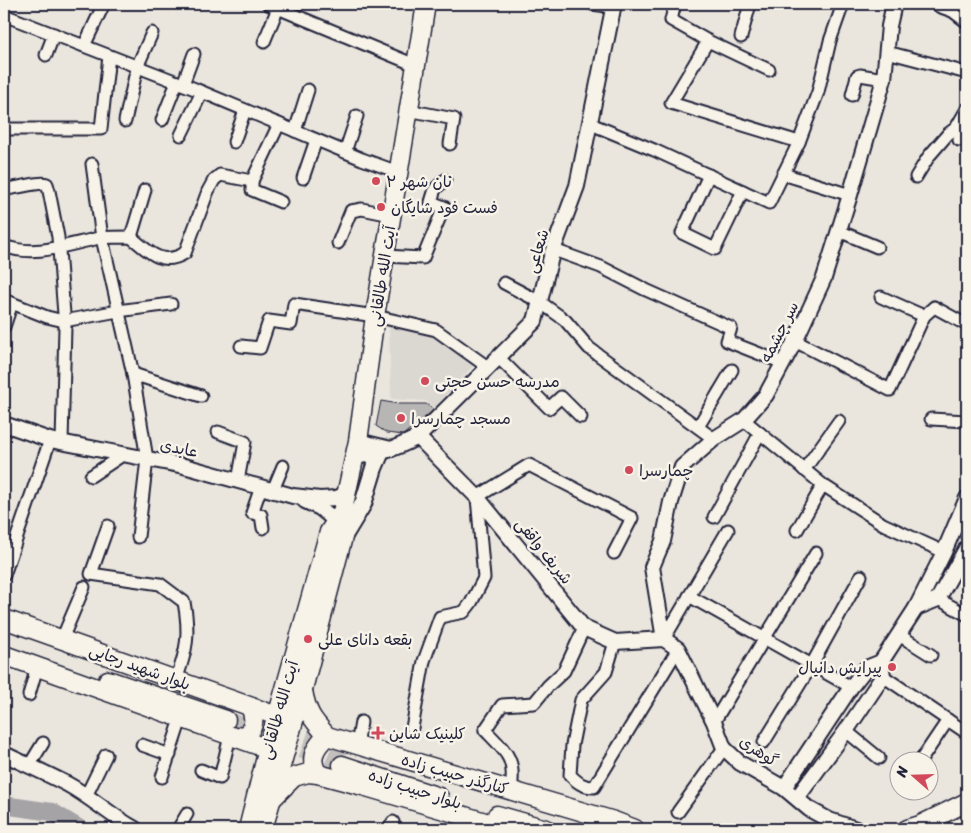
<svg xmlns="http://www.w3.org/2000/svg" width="971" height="833" font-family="Sriracha,'Playpen Sans Arabic',sans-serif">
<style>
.built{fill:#dbd8d2}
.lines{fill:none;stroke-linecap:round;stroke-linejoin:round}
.river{stroke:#a6a3a6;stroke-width:18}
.building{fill:#b8b6b5;stroke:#22223b}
.primary-tunnel{stroke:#c2bfbd;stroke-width:18;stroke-dasharray:18 9;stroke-linecap:butt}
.minor-casing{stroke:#22223b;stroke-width:15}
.tertiary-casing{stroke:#22223b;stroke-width:18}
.secondary-casing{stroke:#22223b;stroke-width:20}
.primary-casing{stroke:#22223b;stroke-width:21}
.minor{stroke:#f7f3e8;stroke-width:11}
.tertiary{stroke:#f7f3e8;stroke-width:14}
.secondary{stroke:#f7f3e8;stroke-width:16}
.primary{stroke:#f7f3e8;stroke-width:18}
.poi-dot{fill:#d1495b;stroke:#f7f3e8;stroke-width:2}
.labels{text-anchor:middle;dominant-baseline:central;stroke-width:5;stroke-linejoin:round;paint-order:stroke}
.poi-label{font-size:16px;fill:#22223b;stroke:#f7f3e8;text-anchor:start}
.street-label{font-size:16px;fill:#22223b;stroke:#f7f3e8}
</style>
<rect width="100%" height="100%" fill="#eae6de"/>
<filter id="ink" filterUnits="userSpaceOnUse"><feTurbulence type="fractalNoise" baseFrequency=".02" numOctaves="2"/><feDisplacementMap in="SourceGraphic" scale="10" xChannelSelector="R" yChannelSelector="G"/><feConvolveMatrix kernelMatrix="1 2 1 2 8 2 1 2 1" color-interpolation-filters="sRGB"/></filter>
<g filter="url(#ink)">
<polygon class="built" points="389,327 437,334 476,363 434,408 426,401 391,399"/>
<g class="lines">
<polyline class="river" points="4,806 10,806 52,812 80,829"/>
</g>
<polygon class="building" points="381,401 399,404 426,404 434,410 403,435 387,433 376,426"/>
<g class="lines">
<g class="primary-tunnel">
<polyline points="226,720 342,765"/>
<polyline points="306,738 346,753"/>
</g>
<g class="minor-casing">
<g id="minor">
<polyline points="268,4 415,65"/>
<polyline points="592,4 614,7"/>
<polyline points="675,4 671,20 708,41 769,70"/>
<polyline points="4,15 195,89 362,159 398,172"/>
<polyline points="741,37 750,4"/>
<polyline points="708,41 671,103 799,142"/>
<polyline points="264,42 278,8"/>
<polyline points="84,46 102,8 101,4"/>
<polyline points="887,52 967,73"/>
<polyline points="46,55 54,34"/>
<polyline points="183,84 194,54"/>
<polyline points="852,95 857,76 860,75 884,79"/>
<polyline points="408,110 454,119 450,144"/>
<polyline points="162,120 177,82"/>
<polyline points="125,121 137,67 152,33"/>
<polyline points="591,124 654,150 769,203 799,142 818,92 830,41 843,4"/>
<polyline points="4,129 101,129 109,56"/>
<polyline points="295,131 308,90"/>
<polyline points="181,135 202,92"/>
<polyline points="959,140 967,120"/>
<polyline points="234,142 245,110"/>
<polyline points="345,152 357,116"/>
<polyline points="92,164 102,238 133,374 147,459 138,537"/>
<polyline points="783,174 850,195"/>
<polyline points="709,175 682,233 715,249 743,191"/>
<polyline points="916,177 929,156 948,134 956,128 967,109"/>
<polyline points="303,178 316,140"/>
<polyline points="252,181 252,190 281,202"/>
<path d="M4,189c12,0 35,-8 43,-5l2,7 9,46 7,90 -3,115"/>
<polyline points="839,231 877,247"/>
<polyline points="131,237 145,190"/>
<polyline points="338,243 351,211 362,209 391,215"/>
<path d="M4,246c31,12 64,-2 96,-8 10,-1 21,-1 31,-1 18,15 31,30 54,16l23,-62 6,-11 6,-5 32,6 27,-57"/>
<polyline points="554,250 601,267 646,290 731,328 727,341 783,363"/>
<polyline points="385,256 423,258 444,207 431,202 435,189 445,180"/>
<polyline points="504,283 540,302 565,320 589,348 714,439"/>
<polyline points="881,297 924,316"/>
<polyline points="4,300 47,317 64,321 118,311 171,304"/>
<polyline points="4,327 12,303"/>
<polyline points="795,341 890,390 924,316 934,307 967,325"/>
<polyline points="241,346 260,348 269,321 291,324 294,304 375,316 436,330 489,368"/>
<polyline points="499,358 549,408 561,397 581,417"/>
<polyline points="133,374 201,396"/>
<polyline points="931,419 967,421"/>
<polyline points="744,420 823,485 883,524 944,552"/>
<polyline points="698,427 732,370"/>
<polyline points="218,432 245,442 238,481"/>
<polyline points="804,470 839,421"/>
<polyline points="91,476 124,454"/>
<polyline points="261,487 252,513 261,515 263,528"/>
<polyline points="273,490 283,466"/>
<polyline points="714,517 760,433"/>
<path d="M108,526l-17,48 69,10 24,18c6,32 3,48 -8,78"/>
<polyline points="797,530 823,485"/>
<polyline points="4,575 50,440"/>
<polyline points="689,596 851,687"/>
<polyline points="938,599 967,615"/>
<polyline points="899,635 931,655"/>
<polyline points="62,639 84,587"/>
<polyline points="664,639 728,530"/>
<path d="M615,642l-9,30 -25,28 -9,45 -2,30c8,8 13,12 24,12l84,-138"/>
<polyline points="883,676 967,733"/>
<polyline points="29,695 37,667"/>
<polyline points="714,722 816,553"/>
<polyline points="412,728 424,661 440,617 464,612 471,603 484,578 477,497 529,465 632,518 614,553"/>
<polyline points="846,731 879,758"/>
<polyline points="764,742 811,666 861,576"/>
<polyline points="142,745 170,755"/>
<polyline points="357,745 361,722"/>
<polyline points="921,760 948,720"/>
<polyline points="29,766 43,743"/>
<polyline points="201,770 220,778 230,736"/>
<polyline points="162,777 181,719"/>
<path d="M511,791c5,-33 -4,-38 -26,-61l17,-25 32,-2 14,-17 16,-15 20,-43"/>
<polyline points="86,796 106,755"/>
<polyline points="678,812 724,748"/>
<polyline points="178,829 187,814"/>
<polyline points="389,829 393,822"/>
</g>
</g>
<g class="tertiary-casing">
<g id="tertiary">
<polyline points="4,424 50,440 184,466 293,496 320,499 336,498 347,494"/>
<polyline points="418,437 477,497 584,628 615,642 664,639"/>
<polyline points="358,441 391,449"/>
<path d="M354,457c28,-4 39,-7 64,-20l117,-116 17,-68 25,-67 37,-182"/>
<polyline points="305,501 320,508 336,521"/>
<polyline points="916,608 938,599 967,547"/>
<polyline points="664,639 652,567 663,541 671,502 682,467 714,439 744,420 766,395 795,341 824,278 850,195 884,79 889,26 894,4"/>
<polyline points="664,639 678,649 714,722 724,748 740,763 784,788 809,809 829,820 856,829"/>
<path d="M4,754c21,10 42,19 63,30 24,13 44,32 68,45"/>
<polyline points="784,788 851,687 866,668 881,662 916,608 944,552 967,498"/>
<polyline points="797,798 846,731 883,676 881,662"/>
</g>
</g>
<g class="secondary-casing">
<g id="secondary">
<polyline points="940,4 954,9 967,19"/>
<polyline points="343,537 363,504 374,468 380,454"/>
</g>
</g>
<g class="primary-casing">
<g id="primary">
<polyline points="4,619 277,716"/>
<polyline points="4,655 268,749"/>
<polyline points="108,680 226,720"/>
<path d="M303,691c4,22 9,28 24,45l287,85 21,8"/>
<path d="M238,738c15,-5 19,-16 12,-31"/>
<polyline points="342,765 439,797"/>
<path d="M318,774c-10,-15 -3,-27 9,-38"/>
<polyline points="272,799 294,777 308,773 318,774 363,786 509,829"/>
<polyline points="497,815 546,829"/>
<polyline points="248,829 268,749 329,532 343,510"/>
<polyline points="263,829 303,689 343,537 343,509 358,441 375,316 426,4"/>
<polyline points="907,829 920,825 967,802"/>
<polyline points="956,829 967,824"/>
</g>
</g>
<use href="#minor" class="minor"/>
<use href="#tertiary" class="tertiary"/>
<use href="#secondary" class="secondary"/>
<use href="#primary" class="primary"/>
</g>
</g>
<g class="poi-dot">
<circle cx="376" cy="181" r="5"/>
<circle cx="381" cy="207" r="5"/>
<circle cx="425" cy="381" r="5"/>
<circle cx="401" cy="418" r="5"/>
<circle cx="629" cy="470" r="5"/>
<circle cx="308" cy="639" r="5"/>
<circle cx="892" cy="667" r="5"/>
<path d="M375.5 725.5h5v5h5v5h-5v5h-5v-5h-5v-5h5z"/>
</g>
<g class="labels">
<g class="poi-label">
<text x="386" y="181">نان شهر ۲</text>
<text x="391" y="207">فست فود شایگان</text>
<text x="435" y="381">مدرسه حسن حجتی</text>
<text x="411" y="418">مسجد چمارسرا</text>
<text x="639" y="470">چمارسرا</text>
<text x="318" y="639">بقعه دانای علی</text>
<text x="882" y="667" text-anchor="end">پیرایش دانیال</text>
<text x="389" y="733">کلینیک شاین</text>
</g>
<g class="street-label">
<text transform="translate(537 251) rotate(-73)">شعاعی</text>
<text transform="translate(382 276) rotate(-81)">آیت الله طالقانی</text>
<text transform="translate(779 332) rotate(-63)">سر چشمه</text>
<text transform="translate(179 448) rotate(12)">عابدی</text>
<text transform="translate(544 551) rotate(51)">شریف واقفی</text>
<text transform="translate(140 667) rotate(20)">بلوار شهید رجایی</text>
<text transform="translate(279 710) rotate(-74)">آیت الله طالقانی</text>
<text transform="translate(759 751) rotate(34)">گوهری</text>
<text transform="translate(455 774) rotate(16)">کنارگذر حبیب زاده</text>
<text transform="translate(415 789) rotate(18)">بلوار حبیب زاده</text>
</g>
</g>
<rect width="971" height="833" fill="none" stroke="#f7f3e8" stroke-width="20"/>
<rect x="10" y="10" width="951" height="813" fill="none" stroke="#22223b" stroke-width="2" filter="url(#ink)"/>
<g transform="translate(914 776) rotate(290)"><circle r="24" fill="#f7f3e8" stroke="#a29fa3"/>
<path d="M0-4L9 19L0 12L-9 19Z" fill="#d1495b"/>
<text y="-8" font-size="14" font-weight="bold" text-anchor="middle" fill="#22223b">N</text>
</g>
</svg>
